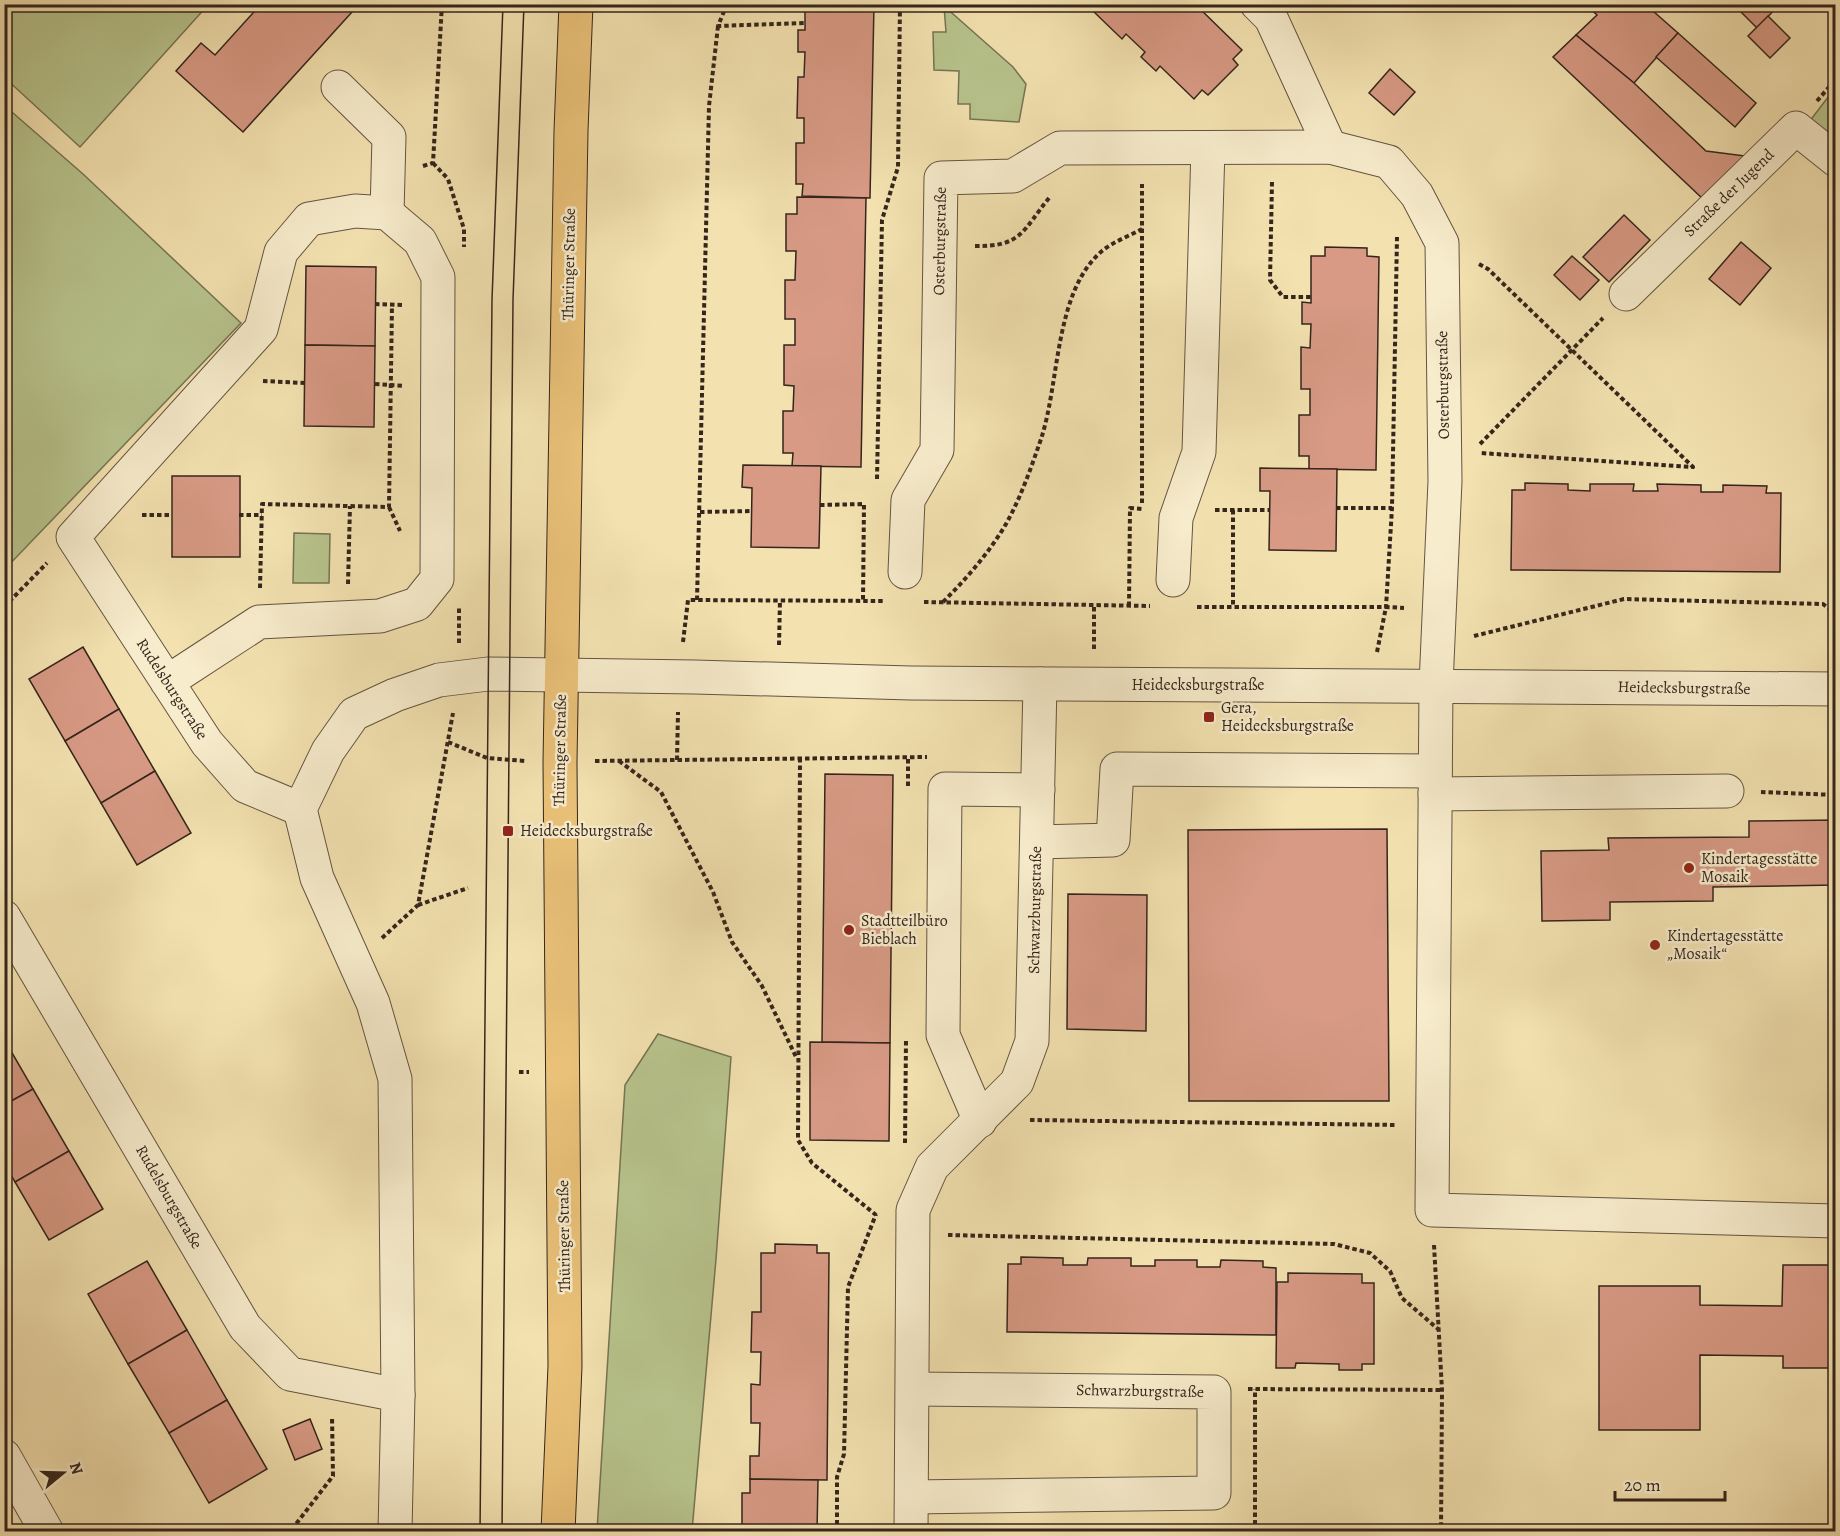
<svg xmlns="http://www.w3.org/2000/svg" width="1840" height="1536" font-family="Alegreya,serif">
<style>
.green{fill:#b8c48d;stroke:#767454;stroke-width:1.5}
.building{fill:#d89a85;stroke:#35251c;stroke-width:1.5}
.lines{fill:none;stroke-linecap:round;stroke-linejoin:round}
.minor-casing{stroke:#645441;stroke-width:35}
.major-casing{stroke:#35251c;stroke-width:35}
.path{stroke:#35251c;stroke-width:4;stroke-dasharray:4.5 3;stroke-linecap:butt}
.minor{stroke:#f7eccc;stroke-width:33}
.major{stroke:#eac178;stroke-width:33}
.tram{stroke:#35251c;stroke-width:1.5}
.poi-dot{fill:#8f2418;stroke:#f7eccc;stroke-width:2}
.labels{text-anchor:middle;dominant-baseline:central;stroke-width:5;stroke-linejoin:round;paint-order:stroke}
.street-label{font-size:16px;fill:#35251c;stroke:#f7eccc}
.poi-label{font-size:16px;fill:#35251c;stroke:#f7eccc;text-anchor:start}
</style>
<rect width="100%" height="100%" fill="#f3e2b0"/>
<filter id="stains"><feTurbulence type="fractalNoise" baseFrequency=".00333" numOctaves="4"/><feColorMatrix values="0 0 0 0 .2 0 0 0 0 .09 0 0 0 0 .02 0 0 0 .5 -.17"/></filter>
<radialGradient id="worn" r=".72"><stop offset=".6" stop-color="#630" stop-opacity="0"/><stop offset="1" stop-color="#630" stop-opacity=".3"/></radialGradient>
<g class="green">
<polygon points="4,5 5,4 208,5 80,147 5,78"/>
<polygon points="944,6 1013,67 1026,84 1019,122 970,119 970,104 958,104 959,71 934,70 933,32 946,32"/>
<polygon points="1835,88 1835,151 1806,126"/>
<polygon points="5,106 83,174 241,323 5,569"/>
<polygon points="294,533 330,534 329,583 293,583"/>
<polygon points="658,1034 731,1057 716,1259 692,1531 597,1531 625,1085"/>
</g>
<g class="building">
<polygon points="261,4 343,4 352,12 243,132 176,71 201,43 215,55"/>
<polygon points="805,4 874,4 870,198 802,196 803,184 796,184 796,143 804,143 804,118 797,118 798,77 804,77 805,52 798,52 798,30 805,30"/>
<polygon points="1096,4 1195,4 1242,50 1233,59 1238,65 1208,95 1202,90 1194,99 1160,66 1156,71 1141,57 1145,52 1126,34 1122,39 1093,11 1098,6"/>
<polygon points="1585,4 1645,4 1678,33 1634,83 1576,35 1597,15"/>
<polygon points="1733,4 1780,4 1757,28"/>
<polygon points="1768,16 1790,38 1770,58 1748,36"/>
<polygon points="1678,33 1756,103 1735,127 1656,57"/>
<polygon points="1576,35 1634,83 1706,151 1753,157 1704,200 1553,57"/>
<polygon points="1390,69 1415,92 1394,115 1369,93"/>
<polygon points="797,197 866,198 861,467 792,466 793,453 783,453 783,411 793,411 794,386 784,385 784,345 795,345 795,319 785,319 785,280 795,280 796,251 786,251 786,214 797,214"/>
<polygon points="1624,215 1650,240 1609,282 1583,257"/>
<polygon points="1741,242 1771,268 1740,305 1709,279"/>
<polygon points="1325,247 1367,248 1367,256 1379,257 1376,470 1309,469 1309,456 1299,456 1299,415 1310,415 1310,389 1301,389 1301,347 1310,348 1311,324 1302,324 1302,302 1311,303 1311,256 1325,256"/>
<polygon points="1572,256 1599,280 1580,300 1554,275"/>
<polygon points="306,266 376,267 375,346 305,345"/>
<polygon points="305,345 375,346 374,427 304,426"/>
<polygon points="743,465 821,466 819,548 751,547 752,488 742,487"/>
<polygon points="1260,468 1337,469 1336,551 1269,550 1270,491 1260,491"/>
<rect x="172" y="476" width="68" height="81"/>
<polygon points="1525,483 1568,484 1568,490 1590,491 1590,484 1634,484 1633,491 1658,491 1657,484 1701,485 1701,492 1723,492 1723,485 1767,486 1766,493 1781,493 1780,572 1511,570 1512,490 1525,490"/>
<polygon points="83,647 119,709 65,741 29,679"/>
<polygon points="119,709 155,771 101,803 65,741"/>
<polygon points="155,771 191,833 137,865 101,803"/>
<polygon points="825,774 893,775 890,1043 822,1042"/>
<polygon points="1836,820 1836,885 1713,887 1713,901 1610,902 1610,920 1542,921 1541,851 1609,850 1608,838 1749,837 1749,821"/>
<polygon points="1387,829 1389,1101 1189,1101 1188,830"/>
<polygon points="1068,894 1147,895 1146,1031 1067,1029"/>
<polygon points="4,1039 33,1089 4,1105"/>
<polygon points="810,1042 890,1043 889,1141 810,1140"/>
<polygon points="33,1089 69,1151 15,1182 4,1163 4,1105"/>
<polygon points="69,1151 103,1209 49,1240 15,1182"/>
<polygon points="775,1244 817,1245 817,1253 829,1253 827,1480 750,1479 750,1456 759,1456 760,1423 751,1423 751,1384 760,1385 761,1352 751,1352 752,1312 761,1312 761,1253 775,1253"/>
<polygon points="1021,1257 1063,1258 1063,1265 1087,1265 1088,1258 1131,1258 1131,1266 1155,1266 1155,1260 1197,1260 1197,1267 1220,1267 1221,1260 1263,1261 1263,1267 1276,1268 1276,1335 1007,1332 1008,1264 1021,1264"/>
<polygon points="147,1261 187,1330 128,1364 88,1294"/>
<polygon points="1783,1265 1836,1265 1836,1368 1783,1368 1783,1356 1700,1355 1700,1430 1599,1430 1599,1286 1700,1286 1700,1305 1782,1306"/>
<polygon points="1288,1273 1362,1274 1362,1283 1374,1283 1374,1364 1362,1364 1362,1370 1339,1370 1339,1364 1296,1363 1295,1368 1276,1368 1277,1282 1288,1282"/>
<polygon points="187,1330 227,1400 169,1433 128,1364"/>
<polygon points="227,1400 267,1469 209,1503 169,1433"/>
<polygon points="310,1419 322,1449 295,1460 283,1430"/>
<polygon points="750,1479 818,1480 817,1532 742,1532 742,1493 750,1493"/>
</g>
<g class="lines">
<g class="minor-casing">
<g id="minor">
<polyline points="1257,4 1271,18 1330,147"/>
<polyline points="338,87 389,137 387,213"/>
<polyline points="1626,294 1796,128 1836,160"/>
<polyline points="905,572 908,500 937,450 941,178 1013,176 1060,148 1330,147 1389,162 1417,195 1442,243 1445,481 1436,685 1432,1210 1836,1221"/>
<polyline points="1173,580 1176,518 1199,452 1208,148"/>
<polyline points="167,682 259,622 380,616 417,604 437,579 438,277 420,241 387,213 355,211 309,219 281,252 261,329 73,537 207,743 245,786 300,809"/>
<polyline points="1435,794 1727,791"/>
<polyline points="1037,842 1113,840 1117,769 1435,771"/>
<polyline points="4,917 245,1327 290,1374 398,1395"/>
<polyline points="980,1121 943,1035 945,789 1038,790"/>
<polyline points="4,1456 47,1532"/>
<polyline points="912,1497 1214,1493 1214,1392 913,1389"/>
<polyline points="395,1532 398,1395 395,1079 373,1003 317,878 300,809 328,751 354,714 395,695 439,680 488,674 695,677 911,683 1836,689"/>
<polyline points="911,1532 913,1210 932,1167 1017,1082 1032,1041 1040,684"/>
</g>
</g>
<g class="major-casing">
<polyline id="major" points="558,1532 565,1366 560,762 571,131 576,4"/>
</g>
<g class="path">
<polyline points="727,4 718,26 805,23"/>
<polyline points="1817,101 1836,79"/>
<polyline points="433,163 448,179 464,229 464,247"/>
<polyline points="423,166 433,163 442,4"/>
<polyline points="1272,182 1270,280 1283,297 1311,297"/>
<path d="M975,246c47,1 48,-16 74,-48"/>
<polyline points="1479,264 1488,269 1693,467 1480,453"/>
<polyline points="375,304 404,305"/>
<polyline points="263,381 305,383"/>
<polyline points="375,384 404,386"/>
<polyline points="1480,444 1603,318"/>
<polyline points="877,479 882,220 898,167 900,4"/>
<polyline points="1142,503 1142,184"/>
<polyline points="820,505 864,504 863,601"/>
<polyline points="389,507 400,531"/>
<polyline points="1336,508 1392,508"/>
<polyline points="1215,510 1269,510"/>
<polyline points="1233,510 1233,607"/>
<polyline points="700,512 752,511"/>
<polyline points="142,515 172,515"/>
<polyline points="239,515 262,515"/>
<polyline points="348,584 350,506"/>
<polyline points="260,588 262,504 389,507 392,305"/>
<polyline points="697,600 709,106 718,26"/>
<polyline points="924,602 1150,606"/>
<path d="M943,602c23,-23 46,-49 63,-78 15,-27 25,-56 35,-85 19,-57 13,-147 61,-188 11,-9 27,-15 40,-22"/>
<polyline points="1129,606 1130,508 1142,509"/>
<polyline points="4,607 47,563"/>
<polyline points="1197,607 1386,607 1392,508 1397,237"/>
<polyline points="1474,636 1624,599 1823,604 1836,614"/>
<polyline points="683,642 688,600 884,601"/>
<polyline points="459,643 459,608"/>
<polyline points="779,645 780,600"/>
<polyline points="1094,649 1094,605"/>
<polyline points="1377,652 1386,607 1404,608"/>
<polyline points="448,742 487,758 525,761"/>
<polyline points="800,758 798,1140 812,1163 876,1215"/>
<polyline points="677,760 678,712"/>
<polyline points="595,761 927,757"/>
<polyline points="619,761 661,792 713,892 732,942 762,986 797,1059"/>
<polyline points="908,786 908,757"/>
<polyline points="1761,792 1836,795"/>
<polyline points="418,905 468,888"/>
<polyline points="382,938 418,905 453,713"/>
<polyline points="519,1072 529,1072"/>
<polyline points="1030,1120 1397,1125"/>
<polyline points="905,1143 906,1040"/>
<polyline points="948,1235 1334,1244 1370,1253 1390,1271 1402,1298 1438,1329"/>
<polyline points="1434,1245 1442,1390 1441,1532"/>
<polyline points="1248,1389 1442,1390"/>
<polyline points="284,1532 296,1524 333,1476 332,1416"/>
<polyline points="837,1532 837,1477 844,1454 848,1287 876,1214"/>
<polyline points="1255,1532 1255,1389"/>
</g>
<use href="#minor" class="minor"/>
<use href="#major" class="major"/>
<g class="tram">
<polyline points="480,1532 492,300 503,4"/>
<polyline points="502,1532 513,300 524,4"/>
</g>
</g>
<g class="poi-dot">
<rect x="1203" y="711" width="12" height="12" rx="3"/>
<rect x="502" y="825" width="12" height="12" rx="3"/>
<circle cx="1689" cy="868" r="6"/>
<circle cx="849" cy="930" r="6"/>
<circle cx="1655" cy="945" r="6"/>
</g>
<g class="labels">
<g class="street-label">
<text transform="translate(1729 193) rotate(-44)">Straße der Jugend</text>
<text transform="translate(940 241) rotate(-89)">Osterburgstraße</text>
<text transform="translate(569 264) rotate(-89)">Thüringer Straße</text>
<text transform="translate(1443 385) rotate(-91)">Osterburgstraße</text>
<text x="1198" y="685">Heidecksburgstraße</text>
<text transform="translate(1684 688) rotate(1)">Heidecksburgstraße</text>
<text transform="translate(172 689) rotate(57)">Rudelsburgstraße</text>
<text transform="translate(560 750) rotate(-89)">Thüringer Straße</text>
<text transform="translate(1035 910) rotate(-89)">Schwarzburgstraße</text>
<text transform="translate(169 1197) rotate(60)">Rudelsburgstraße</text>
<text transform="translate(564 1236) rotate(-91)">Thüringer Straße</text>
<text transform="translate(1140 1391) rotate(1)">Schwarzburgstraße</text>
</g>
<g class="poi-label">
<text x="1221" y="708">Gera,<tspan x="1221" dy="18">Heidecksburgstraße</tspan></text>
<text x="520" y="831">Heidecksburgstraße</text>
<text x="1701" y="859">Kindertagesstätte<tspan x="1701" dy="18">Mosaik</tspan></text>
<text x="861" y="921">Stadtteilbüro<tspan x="861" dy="18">Bieblach</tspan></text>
<text x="1667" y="936">Kindertagesstätte<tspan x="1667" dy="18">„Mosaik“</tspan></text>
</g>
</g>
<rect width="1840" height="1536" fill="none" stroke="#f3e2b0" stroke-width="24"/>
<rect x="6" y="6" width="1828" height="1524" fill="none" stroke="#35251c" stroke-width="3"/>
<rect x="12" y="12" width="1816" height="1512" fill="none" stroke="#35251c" stroke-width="1.5"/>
<g transform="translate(63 1473) rotate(71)" stroke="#f7eccc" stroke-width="4.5" paint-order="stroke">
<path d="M0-4.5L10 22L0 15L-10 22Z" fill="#35251c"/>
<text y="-9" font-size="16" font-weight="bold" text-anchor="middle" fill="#35251c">N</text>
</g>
<path d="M1615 1491v9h110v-9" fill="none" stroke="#35251c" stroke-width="3"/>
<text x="1624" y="1491" font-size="18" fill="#35251c" stroke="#f7eccc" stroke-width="4.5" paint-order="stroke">20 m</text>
<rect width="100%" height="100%" filter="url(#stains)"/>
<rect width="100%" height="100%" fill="url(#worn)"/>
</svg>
